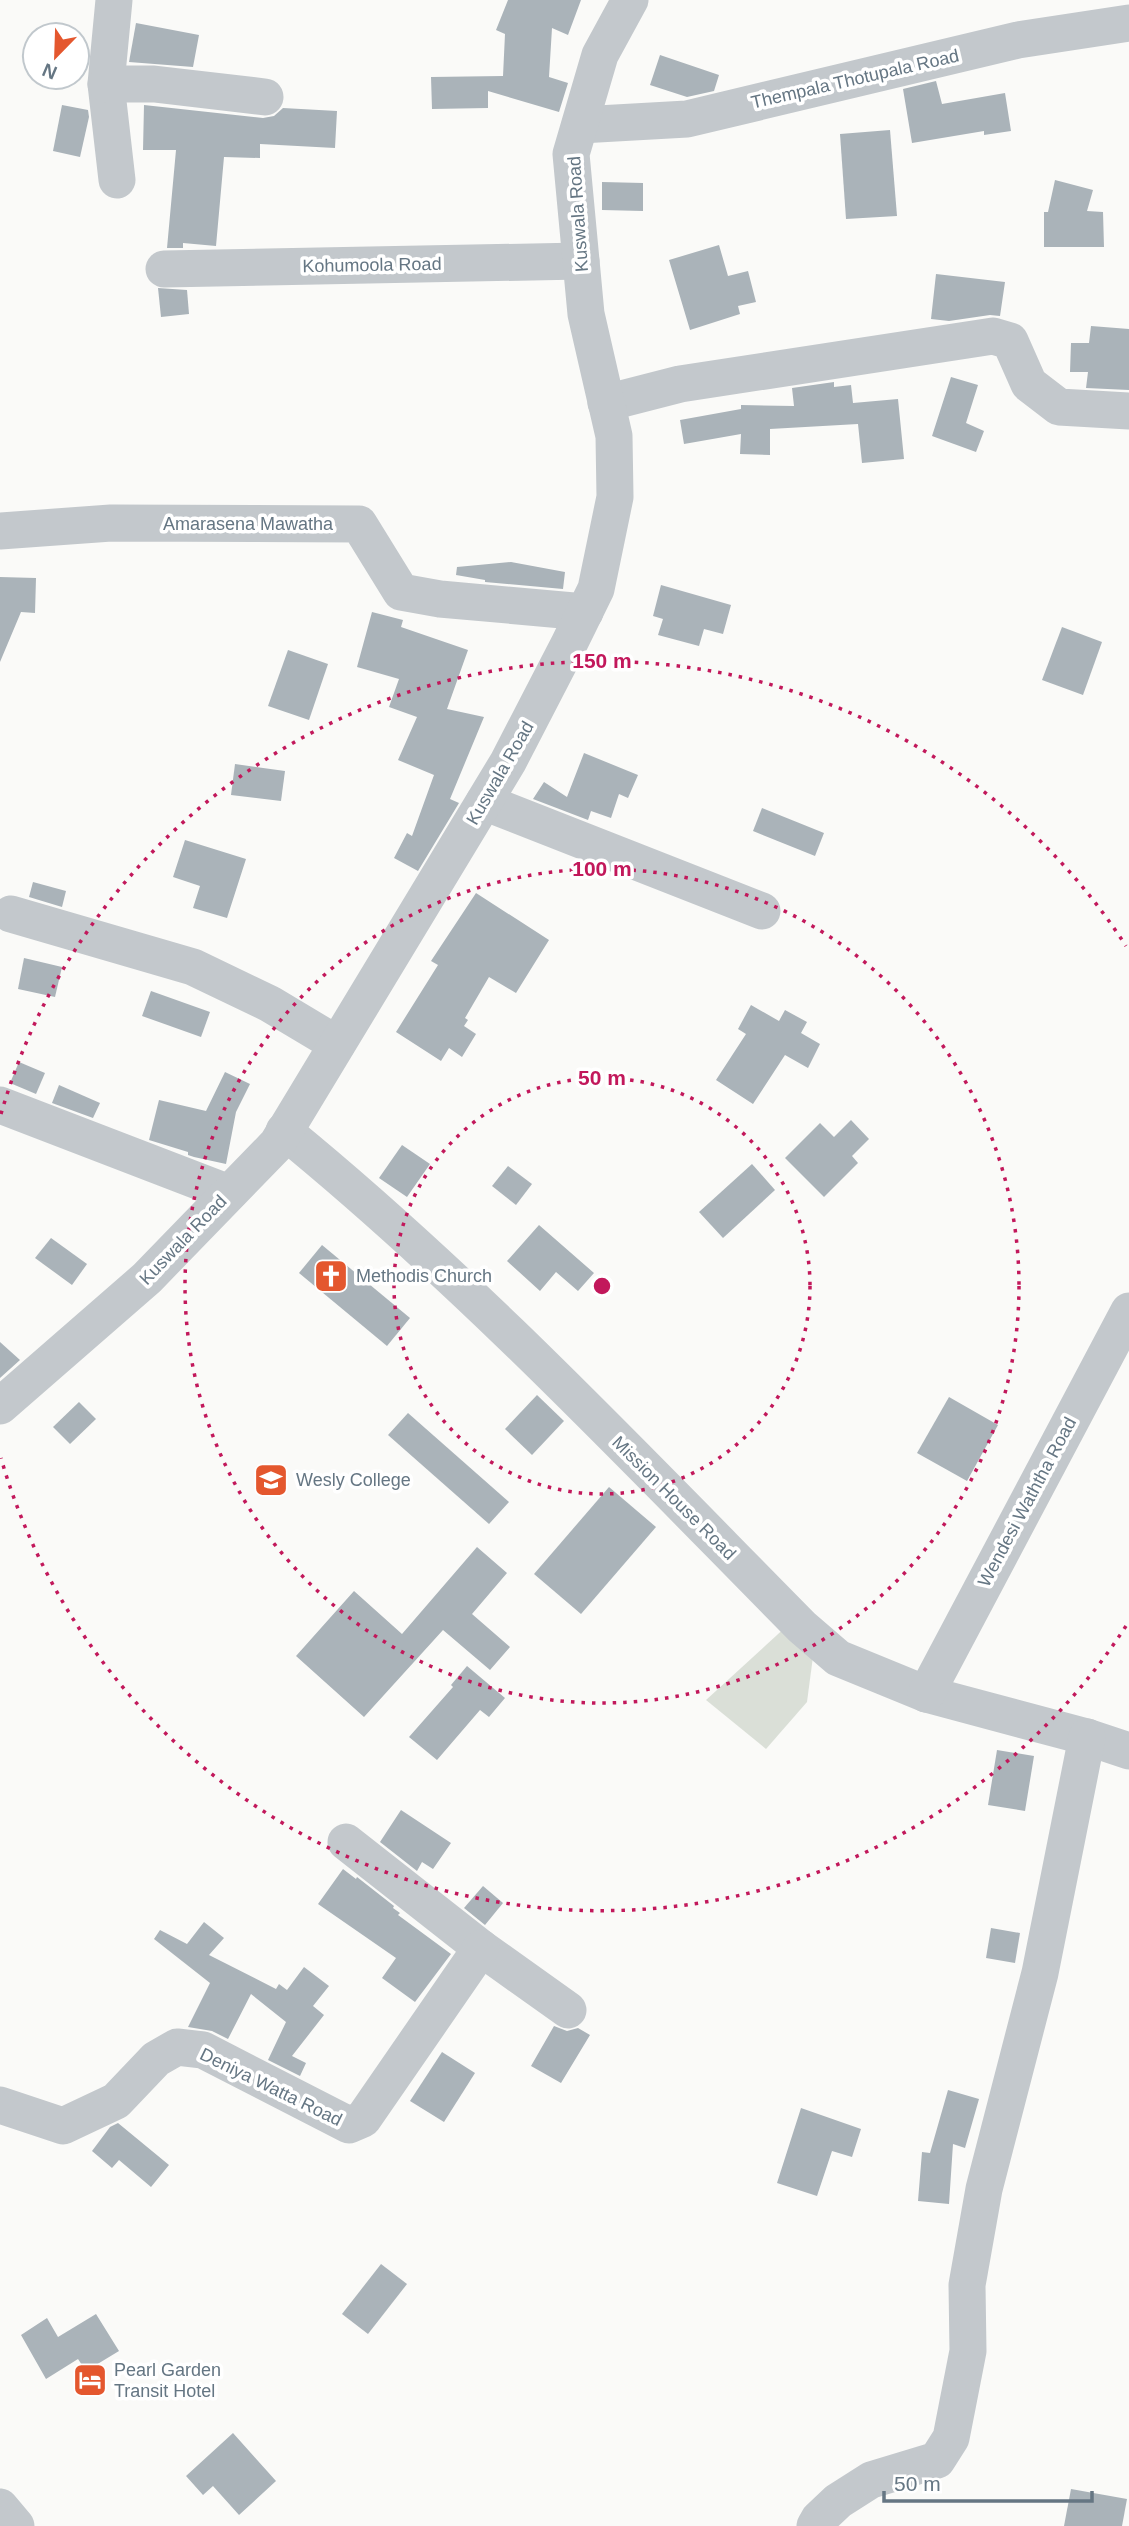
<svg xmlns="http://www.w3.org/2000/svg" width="1129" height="2526" font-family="Arial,sans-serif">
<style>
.green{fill:#dadfd7}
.building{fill:#aab3b9}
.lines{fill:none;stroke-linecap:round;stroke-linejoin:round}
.minor{stroke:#c3c8cc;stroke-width:37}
.ring{fill:none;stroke:#c2185b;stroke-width:3.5;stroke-dasharray:3.5 7}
.labels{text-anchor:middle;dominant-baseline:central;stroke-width:7;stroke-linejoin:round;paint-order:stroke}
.street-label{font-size:18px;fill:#657683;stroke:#fff}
.poi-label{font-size:18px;fill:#657683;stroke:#fff;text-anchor:start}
.centre{fill:#c2185b;stroke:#fff;stroke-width:3.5}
.ring-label{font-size:21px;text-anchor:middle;font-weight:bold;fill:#c2185b;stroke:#fff;stroke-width:7;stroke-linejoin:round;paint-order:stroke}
</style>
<rect width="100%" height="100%" fill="#fafaf8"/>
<polygon class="green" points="789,1624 814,1649 807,1702 766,1749 706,1700"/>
<g class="building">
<polygon points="508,0 581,0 568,35 552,28 549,77 568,83 559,112 488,91 488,108 432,109 431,77 503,76 505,34 496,30"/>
<polygon points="136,23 199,35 193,67 129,62"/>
<polygon points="660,55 719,75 714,91 687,97 650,85"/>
<polygon points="936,81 942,104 1005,93 1011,131 984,135 984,131 912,143 903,89"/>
<polygon points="62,105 88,110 89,117 80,157 53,151"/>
<polygon points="144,105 263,118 274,116 283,108 337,111 335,148 260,144 260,158 224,157 216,246 183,243 183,248 167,248 176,150 143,150"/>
<polygon points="890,130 897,216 846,219 840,134"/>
<polygon points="1055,180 1093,190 1087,211 1103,212 1104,247 1044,247 1044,212 1048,212"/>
<polygon points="602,182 643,183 643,211 602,210"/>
<polygon points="719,245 728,276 748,271 756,302 738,306 740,314 690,330 669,260"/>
<polygon points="936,274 1005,282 1000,316 990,315 949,321 931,319"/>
<polygon points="158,288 187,290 189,314 161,317"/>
<polygon points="1091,326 1129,329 1129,390 1086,388 1088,372 1070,372 1071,343 1089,343"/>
<polygon points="951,377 978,385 966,423 984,431 976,452 932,436"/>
<polygon points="834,382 834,387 851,385 853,403 898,399 904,459 862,463 858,424 770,429 770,455 740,454 741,434 684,444 680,420 741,409 741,405 794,406 792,388"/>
<polygon points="511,562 565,572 563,589 485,582 485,580 456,575 457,567"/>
<polygon points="0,577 36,578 35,613 21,612 0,662"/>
<polygon points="661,585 731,605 723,634 704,629 699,646 658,635 663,619 653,616"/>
<polygon points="372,612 403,620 401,627 468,650 447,709 484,717 450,799 459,803 418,871 394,858 407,833 412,836 434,775 398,760 417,717 389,707 399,679 357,667"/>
<polygon points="1062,627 1102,642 1083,695 1042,680"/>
<polygon points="288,650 328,664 309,720 268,706"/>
<polygon points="584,753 638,775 628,798 619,794 611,818 591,811 588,820 533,799 544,782 567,797"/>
<polygon points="235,764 285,771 281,801 231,795"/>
<polygon points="762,808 824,833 815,856 753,831"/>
<polygon points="185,840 246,859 227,918 193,908 200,886 173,877"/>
<polygon points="33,882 66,891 62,907 29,897"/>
<polygon points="476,893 549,940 516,993 489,977 465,1018 468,1020 464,1026 476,1034 462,1057 449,1048 441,1061 396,1032 438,965 431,961"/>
<polygon points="24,958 62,967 55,997 18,989"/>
<polygon points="151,991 210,1012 201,1037 142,1016"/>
<polygon points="751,1005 779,1021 785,1010 807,1022 801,1033 820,1044 808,1068 785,1055 753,1104 716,1080 746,1034 738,1029"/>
<polygon points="19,1062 45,1073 36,1094 10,1083"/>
<polygon points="225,1072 250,1084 236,1112 226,1164 194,1157 188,1155 188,1152 149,1140 159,1100 206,1111"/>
<polygon points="59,1085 100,1103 93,1118 52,1103"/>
<polygon points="851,1120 869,1139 852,1156 858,1163 824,1197 785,1158 820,1123 834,1137"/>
<polygon points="402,1145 430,1164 407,1197 379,1178"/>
<polygon points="752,1164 775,1190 723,1238 699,1212"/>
<polygon points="508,1166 532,1184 516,1205 492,1186"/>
<polygon points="539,1225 594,1273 578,1291 556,1272 540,1291 507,1261"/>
<polygon points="51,1238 87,1264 72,1285 35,1258"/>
<polygon points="322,1245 410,1318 387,1346 299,1273"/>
<polygon points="0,1342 20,1360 0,1378"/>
<polygon points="537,1395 564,1421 532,1455 505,1429"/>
<polygon points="949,1397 998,1425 967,1481 917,1453"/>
<polygon points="79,1402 96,1419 70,1444 53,1427"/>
<polygon points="408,1413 509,1502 489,1524 388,1435"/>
<polygon points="609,1487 656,1527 581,1614 534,1574"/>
<polygon points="477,1547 507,1573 472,1614 510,1647 490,1670 443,1630 364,1717 296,1656 354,1591 402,1634"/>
<polygon points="467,1666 505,1698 489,1717 480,1710 437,1760 409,1737 453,1687 451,1685"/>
<polygon points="997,1750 1034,1756 1025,1811 988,1805"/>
<polygon points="401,1810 451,1843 433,1869 422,1862 417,1871 380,1842"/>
<polygon points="343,1869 356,1879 357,1877 394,1906 393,1908 400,1913 398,1915 451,1954 415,2002 382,1978 396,1958 318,1904"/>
<polygon points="483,1886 503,1903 485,1925 464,1908"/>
<polygon points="204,1922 224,1938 209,1955 276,1989 279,1984 287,1990 304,1967 329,1986 313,2006 324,2015 292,2056 306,2063 300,2076 268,2060 286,2022 251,1994 228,2039 212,2031 188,2027 210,1983 154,1939 160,1930 187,1944"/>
<polygon points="991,1928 1020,1933 1015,1963 986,1958"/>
<polygon points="554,2026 567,2031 578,2028 590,2035 561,2083 531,2066"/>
<polygon points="442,2052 475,2073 444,2122 410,2101"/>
<polygon points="948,2090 979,2099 965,2148 953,2144 949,2204 918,2201 922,2152 930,2153"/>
<polygon points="801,2108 861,2129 852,2157 832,2151 817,2196 777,2183"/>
<polygon points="118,2123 169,2165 151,2187 119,2160 112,2168 92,2151 110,2127"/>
<polygon points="381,2264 407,2284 368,2334 342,2314"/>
<polygon points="96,2314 119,2351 86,2371 78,2359 46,2379 21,2335 47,2318 58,2337"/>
<polygon points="233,2433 276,2481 239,2515 213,2486 203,2495 186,2476"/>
<polygon points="1071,2489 1127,2499 1122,2526 1064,2526"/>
</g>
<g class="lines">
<g class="minor">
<polyline points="114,0 106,84 117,180"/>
<polyline points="106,84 154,84 265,97"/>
<polyline points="580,125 687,119 1018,40 1129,23"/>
<polyline points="164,269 581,261"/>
<polyline points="606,403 680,384 993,336 1010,341 1029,384 1059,407 1129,411"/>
<polyline points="0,531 111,523 359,524 401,592 440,599 585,612"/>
<polyline points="484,802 762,911"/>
<polyline points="11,914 193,967 270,1004 337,1044"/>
<polyline points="0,1105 229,1193"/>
<path d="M284,1131c185,151 350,326 518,496l36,31 88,36 161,43 42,14"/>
<polyline points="0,1406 147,1278 277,1144 508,762 569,644 596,589 615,497 614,436 586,314 571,154 600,55 630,0"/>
<polyline points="926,1694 1129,1311"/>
<polyline points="346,1842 481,1948 568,2010"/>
<polyline points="0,2105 63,2126 116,2101 156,2059 177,2047 203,2050 349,2125 363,2119 481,1948"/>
<polyline points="0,2507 16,2526"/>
<polyline points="815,2526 819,2519 838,2501 871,2480 937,2460 951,2438 968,2351 967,2285 984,2189 1040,1973 1087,1737"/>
</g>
</g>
<g class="ring">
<circle cx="602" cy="1286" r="208"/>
<circle cx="602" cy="1286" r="417"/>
<path d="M1126 1626A625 625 0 0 1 1 1458M1 1114A625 625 0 0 1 1126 946"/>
</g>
<defs>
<g id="church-square" transform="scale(1.75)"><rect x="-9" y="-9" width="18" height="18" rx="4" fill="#e4572e" stroke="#fff"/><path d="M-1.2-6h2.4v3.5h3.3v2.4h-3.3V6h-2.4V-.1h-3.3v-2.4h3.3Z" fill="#fff"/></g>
<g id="school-square" transform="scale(1.75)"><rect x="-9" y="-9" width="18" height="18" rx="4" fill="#e4572e" stroke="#fff"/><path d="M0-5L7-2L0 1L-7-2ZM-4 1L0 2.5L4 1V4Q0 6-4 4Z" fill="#fff"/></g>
<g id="hotel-square" transform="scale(1.75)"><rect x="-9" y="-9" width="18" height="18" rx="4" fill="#e4572e" stroke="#fff"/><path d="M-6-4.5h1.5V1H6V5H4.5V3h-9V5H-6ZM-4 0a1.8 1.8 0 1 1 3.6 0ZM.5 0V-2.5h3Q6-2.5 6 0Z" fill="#fff"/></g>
</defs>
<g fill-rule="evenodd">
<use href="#church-square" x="331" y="1276"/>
<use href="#school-square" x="271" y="1480"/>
<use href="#hotel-square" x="90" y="2380"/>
</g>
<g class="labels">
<g class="street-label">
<text transform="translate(855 79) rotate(-13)">Thempala Thotupala Road</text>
<text transform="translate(578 214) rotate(-94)">Kuswala Road</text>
<text transform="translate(372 265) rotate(-1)">Kohumoola Road</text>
<text x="248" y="524">Amarasena Mawatha</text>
<text transform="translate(500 773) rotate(-60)">Kuswala Road</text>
<text transform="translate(183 1240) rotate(-46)">Kuswala Road</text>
<text transform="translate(674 1498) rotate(45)">Mission House Road</text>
<text transform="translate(1027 1502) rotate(-62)">Wendesi Waththa Road</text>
<text transform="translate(271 2087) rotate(26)">Deniya Watta Road</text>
</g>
<g class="poi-label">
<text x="356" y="1276">Methodis Church</text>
<text x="296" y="1480">Wesly College</text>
<text x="114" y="2370">Pearl Garden<tspan x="114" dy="21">Transit Hotel</tspan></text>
</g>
</g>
<circle cx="602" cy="1286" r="10" class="centre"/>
<g class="ring-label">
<text x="602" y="668">150 m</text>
<text x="602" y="876">100 m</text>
<text x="602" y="1085">50 m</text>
</g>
<g transform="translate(56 56) rotate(203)"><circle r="33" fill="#ffffff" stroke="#c1c8cd" stroke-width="2"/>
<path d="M0-5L12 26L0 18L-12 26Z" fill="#e4572e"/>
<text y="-10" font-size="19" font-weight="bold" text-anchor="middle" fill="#657683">N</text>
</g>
<path d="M884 2491v10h208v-10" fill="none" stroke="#657683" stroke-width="3.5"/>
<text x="894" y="2491" font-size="21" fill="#657683" stroke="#ffffff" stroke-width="5" paint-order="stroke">50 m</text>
</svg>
